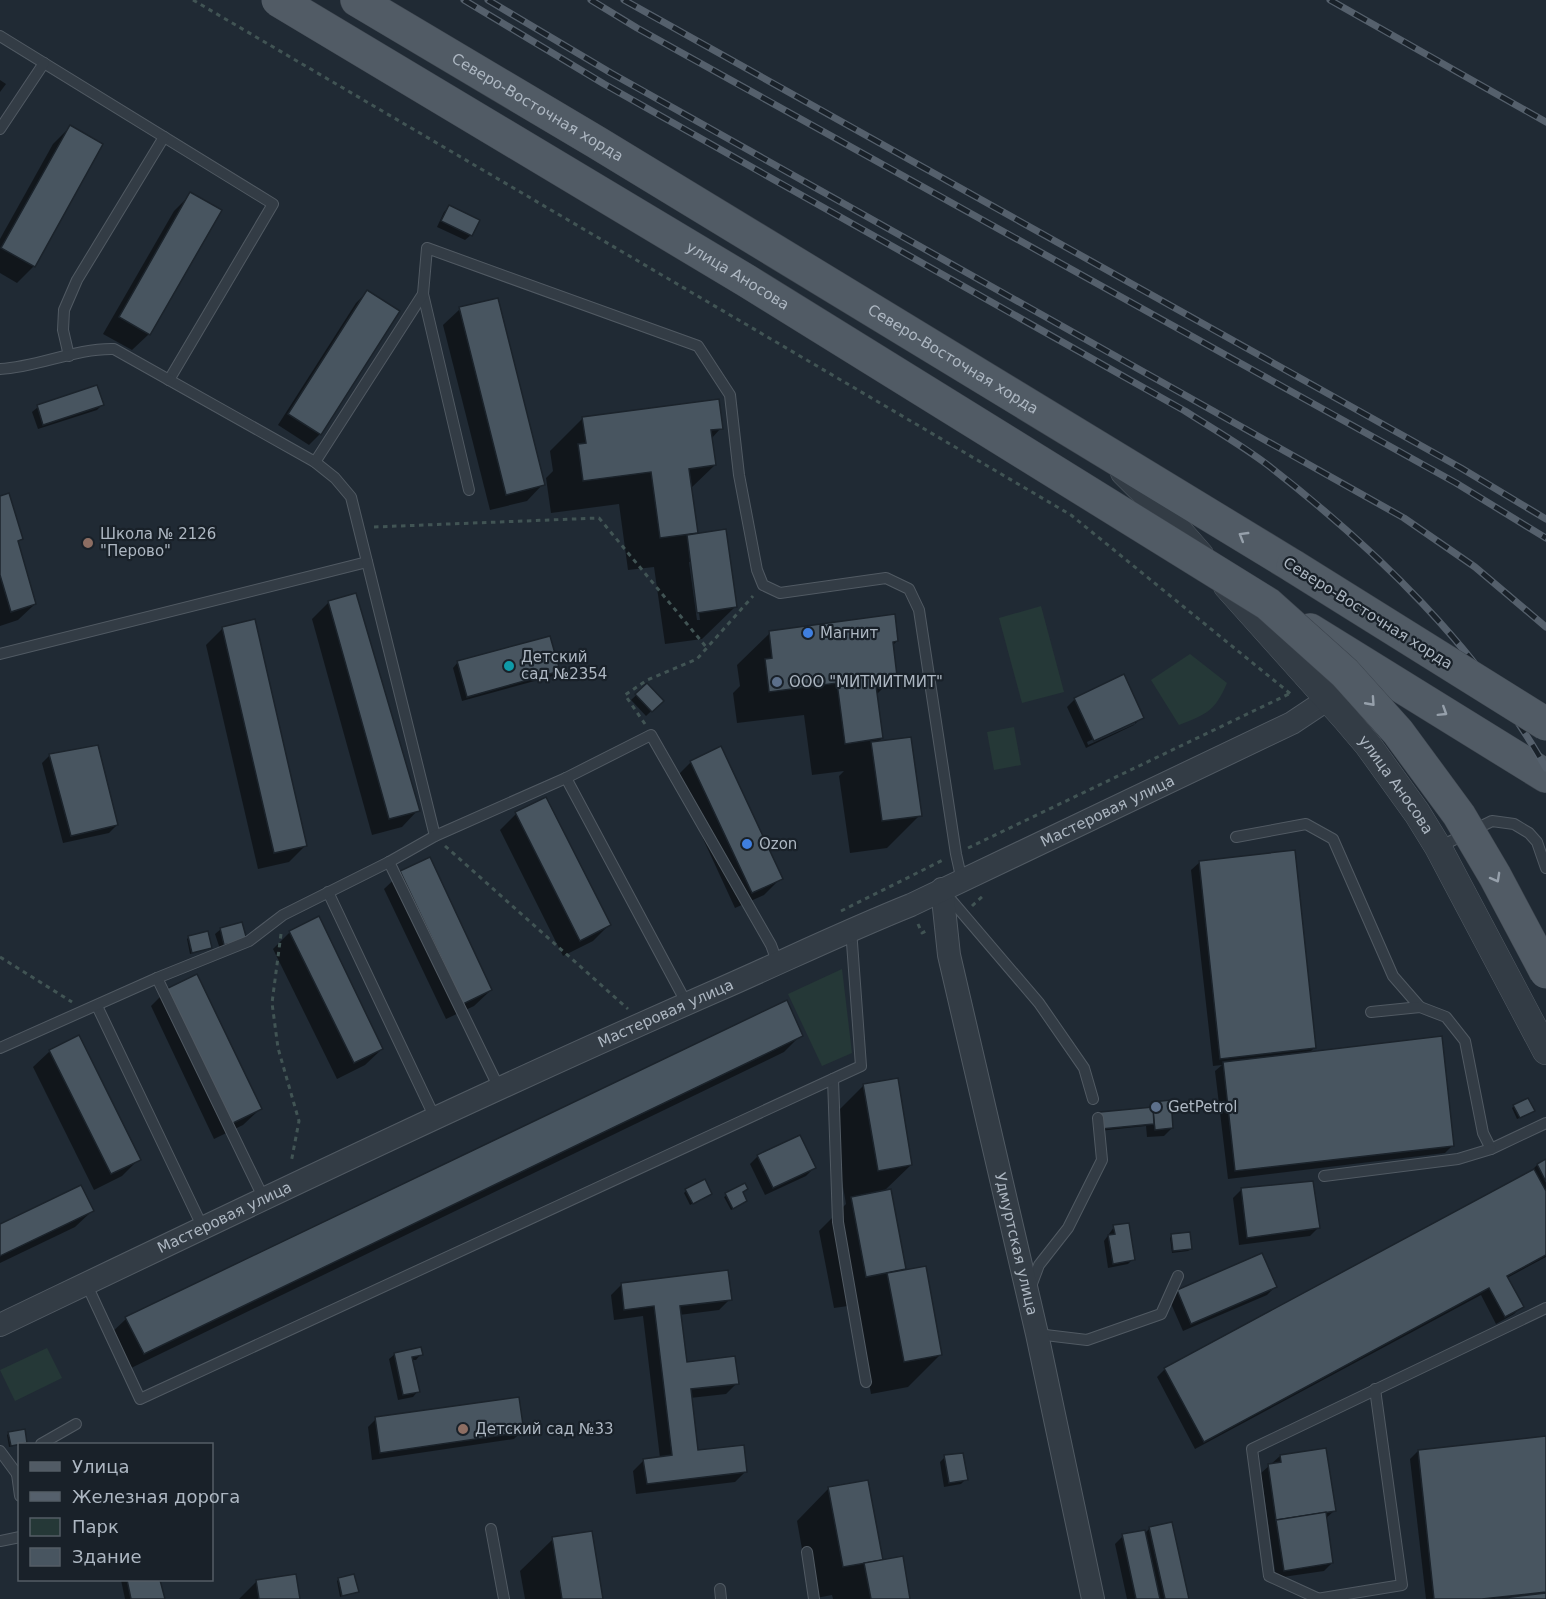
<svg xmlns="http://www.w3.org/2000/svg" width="1546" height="1599" font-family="'DejaVu Sans',sans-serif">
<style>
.green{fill:#253837}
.shadow{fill:#0007;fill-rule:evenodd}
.building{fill:#485560;stroke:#1b232b;stroke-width:1.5}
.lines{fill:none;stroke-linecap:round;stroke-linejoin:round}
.service-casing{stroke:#515a63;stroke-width:12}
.minor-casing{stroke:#515a63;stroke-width:24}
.tertiary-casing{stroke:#515a63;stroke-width:28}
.primary-casing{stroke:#3d454e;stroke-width:34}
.path{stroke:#415454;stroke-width:3;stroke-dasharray:4.5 4.5;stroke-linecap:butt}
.service{stroke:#333c45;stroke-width:10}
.minor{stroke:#333c45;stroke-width:22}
.tertiary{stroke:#333c45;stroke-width:27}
.primary{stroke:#515b65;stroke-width:33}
.rail-casing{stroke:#55606c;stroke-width:7}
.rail{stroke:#192129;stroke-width:4.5;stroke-dasharray:14;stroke-linecap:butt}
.primary-bridge-casing{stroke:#3d454e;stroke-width:34;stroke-linecap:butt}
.primary-bridge{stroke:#515b65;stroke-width:33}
.oneway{stroke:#96a0ab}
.education-dot{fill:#8d6e63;stroke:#192129;stroke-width:2}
.shop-dot{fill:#3f7fe0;stroke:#192129;stroke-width:2}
.culture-dot{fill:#0f9aa8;stroke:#192129;stroke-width:2}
.service-dot{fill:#5c6f8a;stroke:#192129;stroke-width:2}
.labels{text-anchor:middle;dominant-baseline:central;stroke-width:4.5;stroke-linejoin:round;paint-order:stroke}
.street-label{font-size:15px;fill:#adb7c2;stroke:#192129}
.poi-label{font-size:15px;fill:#adb7c2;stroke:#192129;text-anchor:start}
</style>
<rect width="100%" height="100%" fill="#202a34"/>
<g class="green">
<polygon points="1041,606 1064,692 1022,703 999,618"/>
<path d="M1190,654l37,29c-12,28 -20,31 -48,42l-28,-45z"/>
<polygon points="1014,727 1021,765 994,770 987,732"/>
<polygon points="842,969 852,1053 822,1066 788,994"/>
<polygon points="47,1348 62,1378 15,1401 0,1370"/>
</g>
<g class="shadow">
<polygon points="0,80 6,84 0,92"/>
<polygon points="70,127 34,266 17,283 0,273 0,239 53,144"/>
<polygon points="191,194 149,334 132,350 103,334 174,211"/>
<polygon points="449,207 471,235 465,240 437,227 444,212"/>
<polygon points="367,292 320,434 309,445 278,425 356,303"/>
<polygon points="460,309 543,484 527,501 490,510 443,325"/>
<polygon points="102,405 97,410 38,429 32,412 38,407"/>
<path d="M583,418l138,10 -10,11 4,26 -25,24 7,46 38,72 -33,32 -37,5 -11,-77 -26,3 -9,-66 -68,9 -5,-35 7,-7 -3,-20zM689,562h3l8,58h-3z"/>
<polygon points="0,498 21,539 17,543 35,604 18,620 0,626"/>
<polygon points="329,602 418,810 402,827 372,835 312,619"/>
<polygon points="223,628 306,845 289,862 258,869 206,645"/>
<polygon points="770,633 897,641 892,646 896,675 876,695 882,738 877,743 920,815 887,848 850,853 839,776 844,771 812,775 804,715 737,723 733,693 740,686 737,665"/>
<polygon points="458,662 558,671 553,676 462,701 453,668"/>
<polygon points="647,685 662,701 646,716 631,700"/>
<path d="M1075,699l67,18 -8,8 -48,23 -19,-41zM1135,720v4l-47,21 -1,-3z"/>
<polygon points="50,755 117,825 109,833 63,843 42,763"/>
<polygon points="691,762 781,878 764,895 735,908 675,778"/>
<polygon points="516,814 609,925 593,941 563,956 500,830"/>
<polygon points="1200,862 1314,1048 1309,1053 1453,1145 1445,1153 1228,1179 1215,1071 1222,1065 1213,1066 1191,870"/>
<polygon points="401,873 491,990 474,1006 446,1019 384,889"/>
<polygon points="221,929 245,939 220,949 215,934"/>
<polygon points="290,932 382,1049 365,1065 337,1079 273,949"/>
<polygon points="189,937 210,948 190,954 187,939"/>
<polygon points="167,990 260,1109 243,1125 214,1139 151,1006"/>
<polygon points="786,1002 801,1035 784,1052 127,1370 109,1335 126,1319"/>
<polygon points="50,1051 139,1159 122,1176 94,1190 33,1067"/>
<polygon points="864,1085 911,1165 883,1192 890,1191 905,1271 940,1355 908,1387 871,1394 855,1305 834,1308 819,1231 846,1204 831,1118"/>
<polygon points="1153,1103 1172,1128 1164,1136 1147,1137 1146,1126 1099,1131 1147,1109"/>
<polygon points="1514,1106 1531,1113 1517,1119 1512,1108"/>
<polygon points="758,1156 814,1168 806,1176 765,1195 750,1164"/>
<polygon points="1546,1161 1546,1257 1507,1278 1522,1306 1514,1314 1496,1324 1481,1295 1195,1449 1157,1377 1165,1369 1530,1172 1537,1165"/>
<polygon points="744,1185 741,1192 744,1203 731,1210 724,1197"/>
<polygon points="1241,1190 1318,1228 1310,1236 1239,1245 1233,1198"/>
<polygon points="686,1191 710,1194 690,1205 684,1193"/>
<polygon points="92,1211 75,1227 0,1263 0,1225"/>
<polygon points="1114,1227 1133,1259 1128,1264 1108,1268 1104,1241"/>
<polygon points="1172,1235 1191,1249 1188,1251 1172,1253 1170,1238"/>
<polygon points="622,1284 730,1299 719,1310 679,1315 685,1364 737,1383 726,1394 690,1398 697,1452 746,1471 735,1482 636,1494 633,1471 644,1460 660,1458 643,1316 614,1320 611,1295"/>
<polygon points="1275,1287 1267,1295 1183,1331 1169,1299 1178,1291"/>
<polygon points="395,1354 421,1354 416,1360 411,1360 418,1391 413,1397 398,1400 389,1359"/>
<polygon points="376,1419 522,1431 514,1439 372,1460 368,1427"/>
<polygon points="9,1433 26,1443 9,1447 7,1435"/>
<polygon points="1546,1437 1546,1599 1426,1599 1410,1459 1418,1451"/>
<polygon points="1280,1456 1334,1511 1325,1519 1332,1563 1324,1571 1276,1578 1261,1473"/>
<polygon points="945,1457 966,1479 961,1484 944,1487 940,1462"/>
<polygon points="829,1488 882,1561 909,1599 833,1599 832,1595 811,1599 797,1521"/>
<polygon points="1150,1528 1188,1599 1127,1599 1115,1544 1123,1536 1144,1534"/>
<polygon points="553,1539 602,1599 525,1599 520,1571"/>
<polygon points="339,1579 357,1591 340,1597 337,1581"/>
<polygon points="121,1580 159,1580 163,1599 125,1599"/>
<polygon points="256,1582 298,1599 239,1599"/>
</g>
<g class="building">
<polygon points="70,125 103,144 35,267 1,248"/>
<polygon points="190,192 222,210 150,335 119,317"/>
<polygon points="449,205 480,220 472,236 441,221"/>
<polygon points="367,290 400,311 321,435 288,414"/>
<polygon points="498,298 545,485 506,495 459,307"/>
<polygon points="97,385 104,405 43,425 37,405"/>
<polygon points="719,399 723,429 711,430 716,465 689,469 698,533 660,538 651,472 583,481 578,444 586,443 582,417"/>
<polygon points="9,493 23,539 18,541 36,604 11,612 0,575 0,496"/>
<polygon points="726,529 737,607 697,613 687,535"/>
<polygon points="356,593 420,811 389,819 328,601"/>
<polygon points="895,614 898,641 893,642 897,676 875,678 883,738 845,744 837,683 769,692 765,659 772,658 769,631"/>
<polygon points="255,619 307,846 274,853 222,627"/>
<polygon points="550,636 560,671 467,697 457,661"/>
<polygon points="1124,674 1144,718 1094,741 1074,698"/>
<polygon points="647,683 664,701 652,712 635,694"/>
<polygon points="911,737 922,816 882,821 871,742"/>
<polygon points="98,745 118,825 71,836 49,754"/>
<polygon points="721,746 783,879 752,893 690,761"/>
<polygon points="546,797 611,925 580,941 515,812"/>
<polygon points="1295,850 1316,1048 1220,1059 1199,861"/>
<polygon points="430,857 492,990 463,1004 400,871"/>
<polygon points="319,916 383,1049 354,1063 289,931"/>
<polygon points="242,922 247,940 224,945 220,928"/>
<polygon points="208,931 212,948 192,953 188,936"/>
<polygon points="197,974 262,1109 231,1124 166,989"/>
<polygon points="787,1000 803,1036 144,1354 125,1317"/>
<polygon points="79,1035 141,1160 111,1174 49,1050"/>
<polygon points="1442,1036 1454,1146 1235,1171 1223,1062"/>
<polygon points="898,1078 912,1165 878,1171 863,1084"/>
<polygon points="1528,1098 1535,1111 1520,1118 1513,1105"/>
<polygon points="1171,1100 1173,1128 1155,1130 1152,1102"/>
<polygon points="1153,1107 1154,1124 1101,1129 1100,1112"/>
<polygon points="800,1135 816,1168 773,1188 757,1155"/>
<polygon points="1546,1159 1546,1182 1537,1164"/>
<polygon points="1534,1169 1546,1191 1546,1255 1507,1276 1524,1307 1505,1317 1489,1288 1204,1442 1164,1368"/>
<polygon points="705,1179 712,1194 693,1204 685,1189"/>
<polygon points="1313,1181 1320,1228 1247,1238 1241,1188"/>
<polygon points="745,1183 748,1189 743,1192 747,1201 733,1209 725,1193"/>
<polygon points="81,1185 94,1211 0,1256 0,1224"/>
<polygon points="891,1189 906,1269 866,1277 851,1197"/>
<polygon points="1129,1223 1135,1260 1113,1264 1108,1235 1115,1234 1113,1225"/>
<polygon points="1190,1232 1192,1249 1173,1251 1171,1234"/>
<polygon points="1262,1253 1277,1287 1191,1324 1177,1290"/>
<polygon points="926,1266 942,1355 904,1362 887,1273"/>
<polygon points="728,1270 732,1300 680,1306 687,1362 735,1356 739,1384 691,1389 698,1450 744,1445 747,1472 647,1484 643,1459 672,1455 654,1306 624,1310 621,1283"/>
<polygon points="421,1347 423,1355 412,1357 420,1392 403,1395 394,1353"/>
<polygon points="519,1397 524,1432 380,1453 375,1417"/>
<polygon points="25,1429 27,1443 11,1446 8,1432"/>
<polygon points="1546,1436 1546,1592 1482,1599 1434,1599 1418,1450"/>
<polygon points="1326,1448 1336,1511 1276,1520 1268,1464 1281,1462 1280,1455"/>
<polygon points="963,1453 968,1480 949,1483 944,1455"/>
<polygon points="868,1480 883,1560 843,1567 828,1487"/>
<polygon points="1326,1512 1333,1563 1284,1571 1276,1520"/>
<polygon points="1172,1522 1189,1599 1165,1599 1149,1527"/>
<polygon points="1145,1530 1160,1599 1136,1599 1122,1534"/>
<polygon points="592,1531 603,1599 562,1599 552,1537"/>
<polygon points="903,1556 910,1599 871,1599 864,1563"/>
<polygon points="296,1574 300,1599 259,1599 256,1580"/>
<polygon points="354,1574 359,1592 342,1596 338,1578"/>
<polygon points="127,1580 160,1580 165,1599 131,1599"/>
<polygon points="1546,1593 1546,1599 1495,1599"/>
</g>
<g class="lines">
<g class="service-casing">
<g id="service">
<polyline points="0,36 273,204 169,380"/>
<polyline points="0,129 44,63"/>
<polyline points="423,294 469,490"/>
<polyline points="69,356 63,330 64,310 77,280 164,137"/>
<path d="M0,369c39,-2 75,-21 114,-20l201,113"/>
<polyline points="0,654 367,562"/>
<polyline points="566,778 687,1004"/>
<polyline points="435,836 351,497 335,478 315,462 423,294 427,248 698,346 730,395 739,475 757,570 763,585 780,593 886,578 909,589 919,610 956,854 962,881"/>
<polyline points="1236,837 1306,824 1333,839 1393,976 1420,1007"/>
<polyline points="1439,847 1492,821 1514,824 1529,833 1537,842 1546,868"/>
<polyline points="389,862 499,1088"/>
<polyline points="328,892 435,1118"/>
<polyline points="946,894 1039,1003 1084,1068 1093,1099"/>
<polyline points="157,978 264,1199"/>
<polyline points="97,1006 203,1228"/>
<polyline points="1371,1012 1420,1007 1446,1017 1465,1041 1483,1133 1491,1149 1546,1123"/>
<polyline points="0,1048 157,978 249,941 283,915 389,862 435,836 566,778 651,735 771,945 778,964"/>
<polyline points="833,1079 838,1222 866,1382"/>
<polyline points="1324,1176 1458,1159 1491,1149"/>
<polyline points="86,1283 140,1399 861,1066 851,929"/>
<polyline points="1030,1289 1039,1265 1068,1228 1102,1160 1098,1118"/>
<polyline points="1037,1334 1087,1340 1161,1314 1178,1276"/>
<polyline points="41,1444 76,1424"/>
<polyline points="0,1451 17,1474"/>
<polyline points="20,1471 17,1474 20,1496"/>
<polyline points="491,1529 504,1599"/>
<polyline points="0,1541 20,1537"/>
<polyline points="807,1552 814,1599"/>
<polyline points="720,1589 721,1599"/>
<polyline points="1317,1598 1269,1576 1252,1449 1546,1308"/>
<polyline points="1317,1599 1402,1585 1375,1389"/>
</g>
</g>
<g class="minor-casing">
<g id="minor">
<path id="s1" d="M942,889l7,66 88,379 56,265"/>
<path id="s2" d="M0,1325c238,-114 476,-229 718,-335 64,-28 128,-59 193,-85l381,-182 36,-24"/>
</g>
</g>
<g class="tertiary-casing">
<g id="tertiary">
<polyline points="1124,472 1151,499 1200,555"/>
<path id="s3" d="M1227,586l118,132 23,27 49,68 21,34 108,204"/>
</g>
</g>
<g class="primary-casing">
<g id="primary">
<path id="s4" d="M357,0l239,142 697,424"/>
<polyline points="1310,630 1546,776"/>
</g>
</g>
<g class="path">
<polyline points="193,0 1071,515 1292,695"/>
<polyline points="374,527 599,518 707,648"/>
<polyline points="645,724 625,695 647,680 697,659 753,596"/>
<polyline points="445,846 628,1009"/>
<polyline points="968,848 1291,693"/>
<polyline points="972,906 985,894"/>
<polyline points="841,911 943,860"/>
<polyline points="918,924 922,933 926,931"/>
<polyline points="281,934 272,1003 278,1048 299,1121 291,1163"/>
<polyline points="0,957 72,1002"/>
</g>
<use href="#service" class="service"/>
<use href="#minor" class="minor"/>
<use href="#tertiary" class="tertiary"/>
<use href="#primary" class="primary"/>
<g class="rail-casing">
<g id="rail">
<path d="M464,0l140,84 581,327c28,18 58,35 84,55 108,84 209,182 277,302"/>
<polyline points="488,0 611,73 1404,518 1475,567 1546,627"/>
<polyline points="591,0 637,28 1456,483 1546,538"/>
<polyline points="624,0 1461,468 1546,519"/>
<polyline points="1330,0 1546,122"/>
</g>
</g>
<use href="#rail" class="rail"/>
<g class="primary-bridge-casing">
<g id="primary-bridge">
<path id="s5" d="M278,0l469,281 521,323 77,69 53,59 61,83 36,61 51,96"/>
<polyline points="1293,566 1546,724"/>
</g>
</g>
<use href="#primary-bridge" class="primary-bridge"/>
</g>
<defs><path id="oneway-chevron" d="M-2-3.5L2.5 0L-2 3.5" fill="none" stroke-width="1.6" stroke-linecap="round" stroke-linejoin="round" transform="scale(1.5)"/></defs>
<g class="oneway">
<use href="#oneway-chevron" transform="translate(1243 536) rotate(-149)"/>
<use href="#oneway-chevron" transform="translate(1371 702) rotate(48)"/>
<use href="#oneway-chevron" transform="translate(1443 712) rotate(32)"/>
<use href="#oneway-chevron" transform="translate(1496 878) rotate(61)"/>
</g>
<g class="education-dot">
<circle cx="88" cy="543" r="6"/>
<circle cx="463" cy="1429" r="6"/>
</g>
<g class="shop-dot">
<circle cx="808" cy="633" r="6"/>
<circle cx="747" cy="844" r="6"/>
</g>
<circle class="culture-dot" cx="509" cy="666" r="6"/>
<g class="service-dot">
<circle cx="777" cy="682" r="6"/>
<circle cx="1156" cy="1107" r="6"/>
</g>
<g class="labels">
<g class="street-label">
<text stroke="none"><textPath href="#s4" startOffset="210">Северо-Восточная хорда</textPath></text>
<text stroke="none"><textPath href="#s5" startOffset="536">улица Аносова</textPath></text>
<text stroke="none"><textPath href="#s4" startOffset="696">Северо-Восточная хорда</textPath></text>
<text transform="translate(1368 613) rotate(32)">Северо-Восточная хорда</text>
<text stroke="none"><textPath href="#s3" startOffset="261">улица Аносова</textPath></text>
<text stroke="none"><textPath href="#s2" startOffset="1221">Мастеровая улица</textPath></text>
<text stroke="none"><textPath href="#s2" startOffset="735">Мастеровая улица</textPath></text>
<text stroke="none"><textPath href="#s2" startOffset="249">Мастеровая улица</textPath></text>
<text stroke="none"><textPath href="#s1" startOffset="363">Удмуртская улица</textPath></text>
</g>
<g class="poi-label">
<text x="100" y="534">Школа № 2126<tspan x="100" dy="17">"Перово"</tspan></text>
<text x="820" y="633">Магнит</text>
<text x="521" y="657">Детский<tspan x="521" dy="17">сад №2354</tspan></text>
<text x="789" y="682">ООО "МИТМИТМИТ"</text>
<text x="759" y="844">Ozon</text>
<text x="1168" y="1107">GetPetrol</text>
<text x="475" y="1429">Детский сад №33</text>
</g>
</g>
<rect x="18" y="1443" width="195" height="138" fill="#192129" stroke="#545d66" stroke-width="1.5"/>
<rect x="30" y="1462" width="30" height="9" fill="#515b65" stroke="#545d66" stroke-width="1.5"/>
<text x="72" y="1473" font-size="18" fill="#adb7c2">Улица</text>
<rect x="30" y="1492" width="30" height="9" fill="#55606c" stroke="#545d66" stroke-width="1.5"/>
<text x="72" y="1503" font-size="18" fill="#adb7c2">Железная дорога</text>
<rect x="30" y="1518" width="30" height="18" fill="#253837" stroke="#545d66" stroke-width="1.5"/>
<text x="72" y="1533" font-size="18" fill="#adb7c2">Парк</text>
<rect x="30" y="1548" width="30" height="18" fill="#485560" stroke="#545d66" stroke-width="1.5"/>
<text x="72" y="1563" font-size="18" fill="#adb7c2">Здание</text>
</svg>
